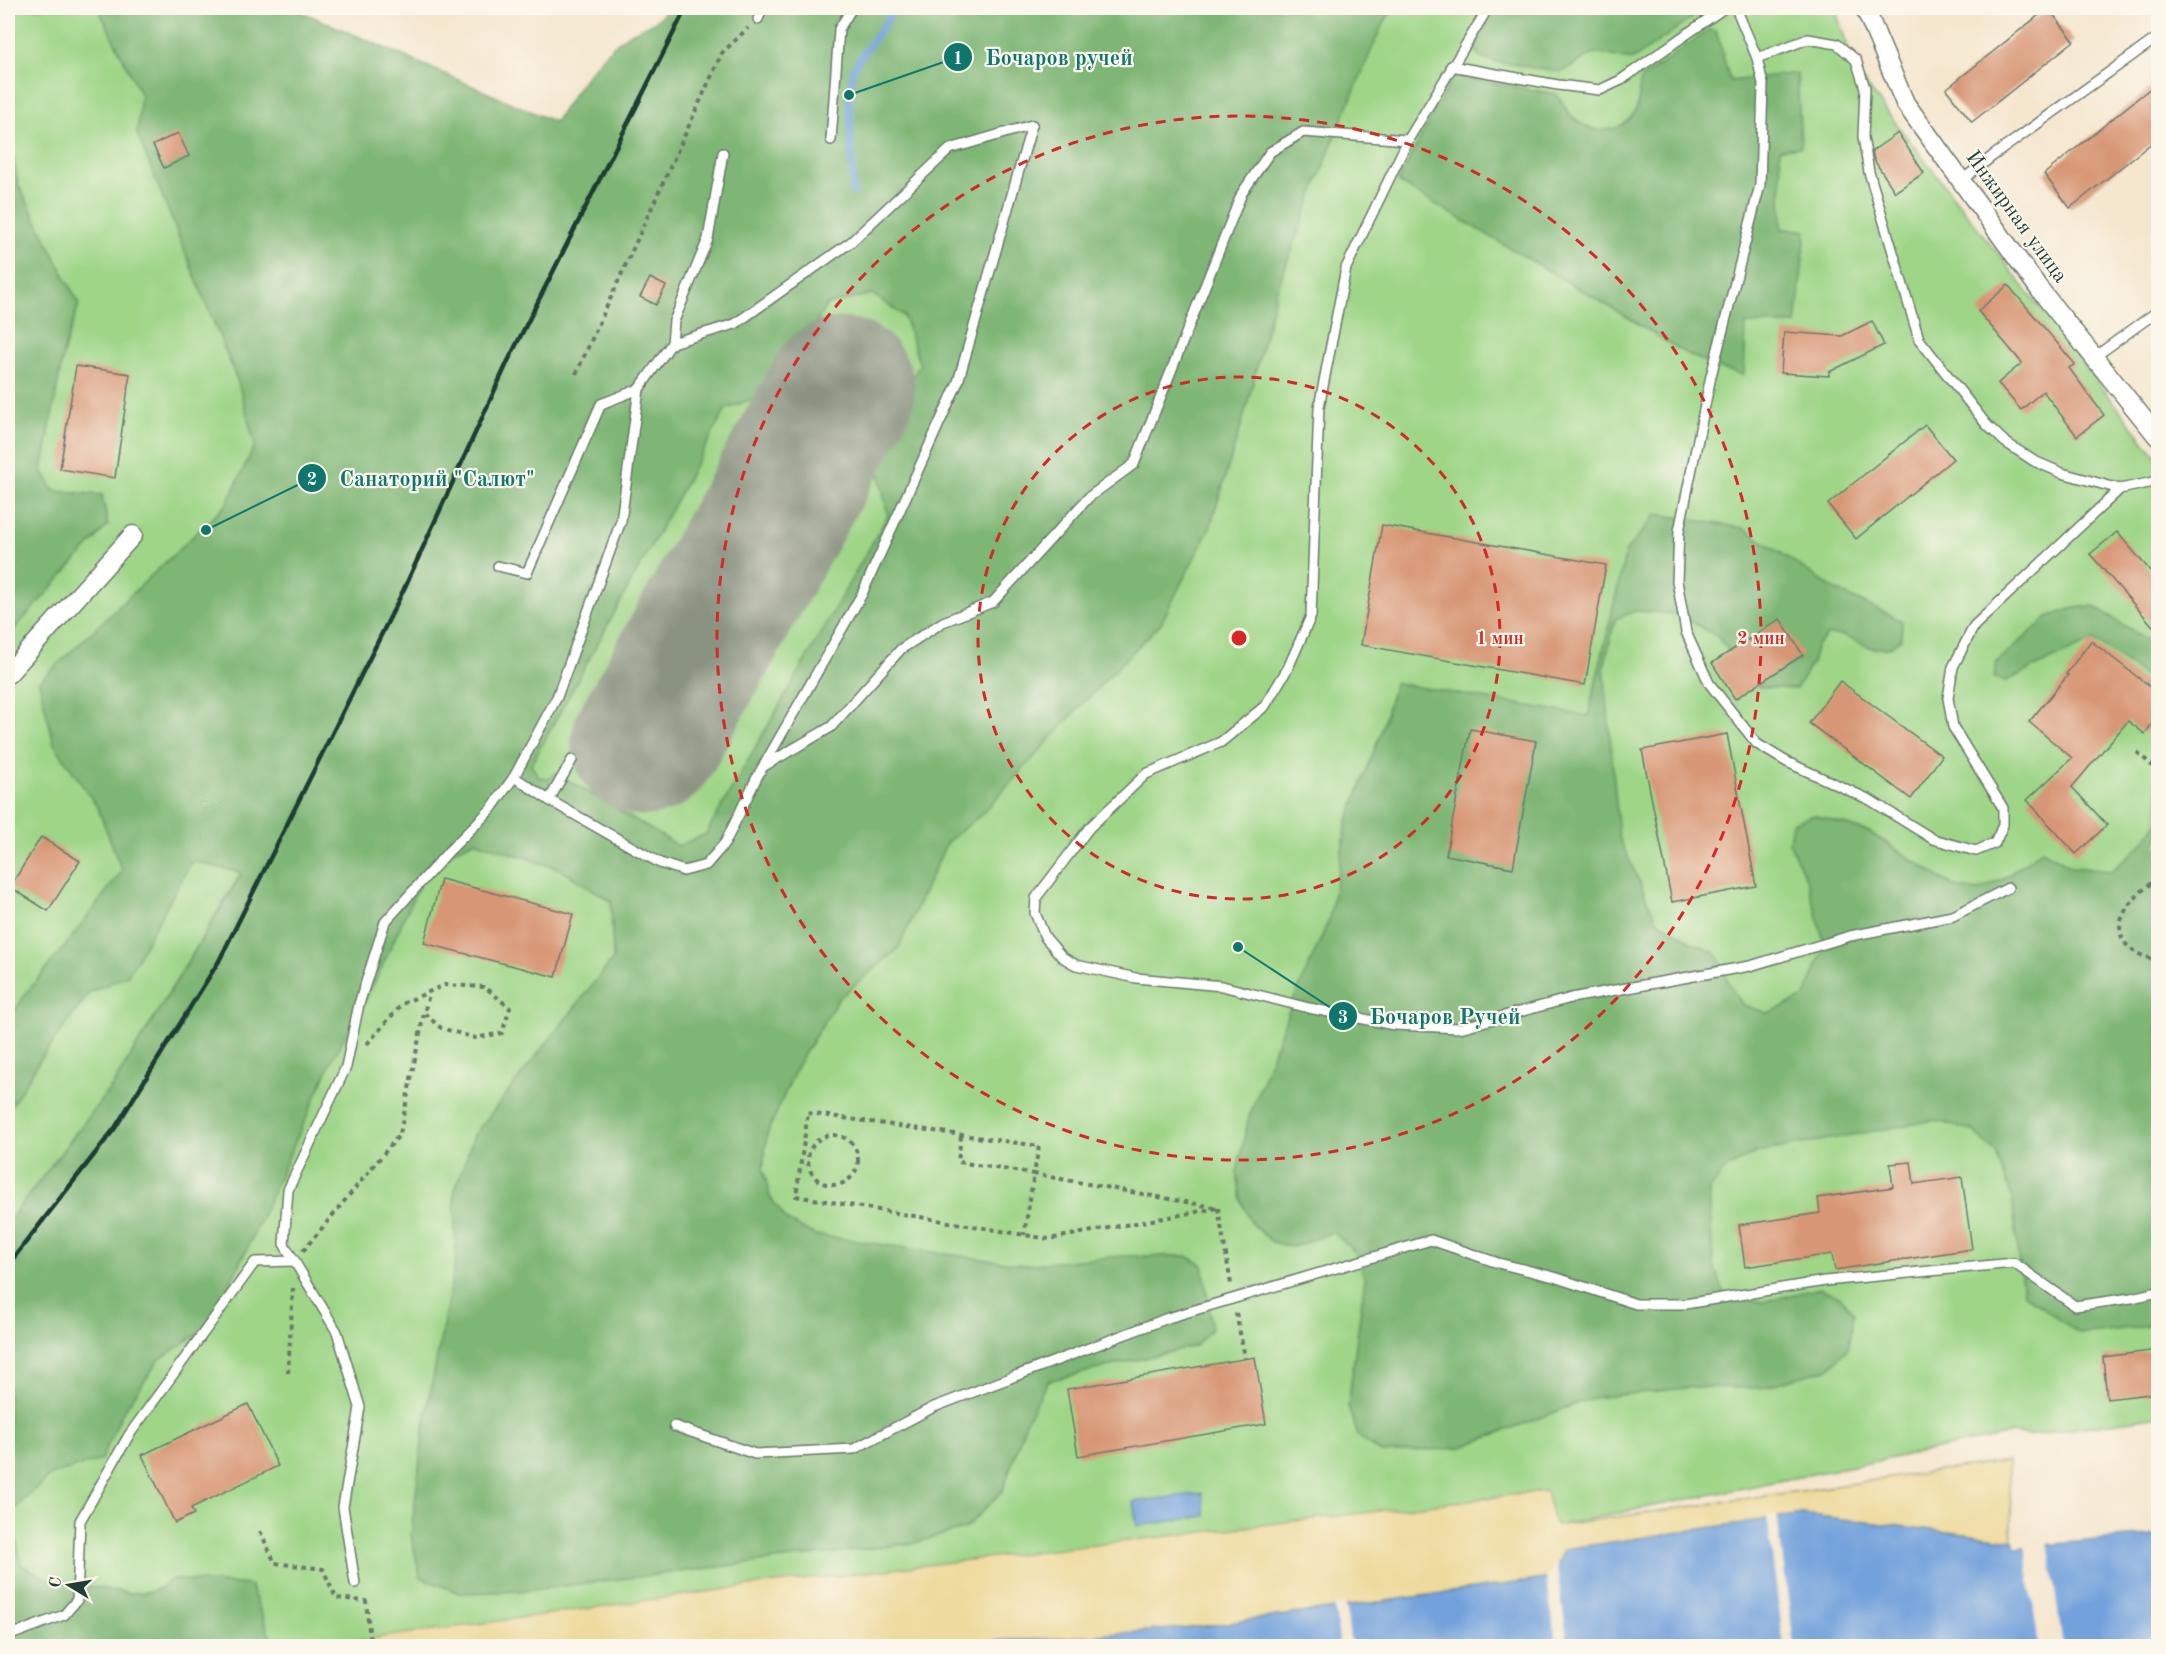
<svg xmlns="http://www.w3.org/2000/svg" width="2166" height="1654" font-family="'Old Standard TT',serif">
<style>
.green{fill:#9ed587;stroke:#5e895e;stroke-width:1.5}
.forest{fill:#7eb674;stroke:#4e7a54;stroke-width:1.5;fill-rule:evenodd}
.sand{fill:#eeda9e;stroke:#868c69;stroke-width:1.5}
.water{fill:#72a1db;stroke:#486f88;stroke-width:1.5}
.pier{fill:#f5e6ce}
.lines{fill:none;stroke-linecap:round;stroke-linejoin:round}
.stream{stroke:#72a1db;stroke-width:7}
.runway{stroke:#8a9281;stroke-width:147}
.building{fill:#d79675}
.service-casing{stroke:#6a786a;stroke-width:12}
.minor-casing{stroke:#6a786a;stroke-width:21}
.path{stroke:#6a786a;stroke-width:4;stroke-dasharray:4.5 4.5;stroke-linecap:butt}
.service{stroke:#fff;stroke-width:9}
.minor{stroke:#fff;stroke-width:18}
.rail{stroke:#1f3d34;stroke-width:4.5}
.ring{fill:none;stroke:#d62828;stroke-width:3;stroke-dasharray:10 8}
.labels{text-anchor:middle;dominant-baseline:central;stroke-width:4.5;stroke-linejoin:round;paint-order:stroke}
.street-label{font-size:21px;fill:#1f3d34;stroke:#fbf7ec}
.centre{fill:#d62828;stroke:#fbf7ec;stroke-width:3}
.ring-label{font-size:18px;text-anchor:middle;font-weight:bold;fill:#d62828;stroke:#fbf7ec;stroke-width:4.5;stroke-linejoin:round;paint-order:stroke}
.leader{fill:none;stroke:#0f766e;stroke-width:2}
.callout-dot{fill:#0f766e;stroke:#fbf7ec;stroke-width:2}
.mark-label{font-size:18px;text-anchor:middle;font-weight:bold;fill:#fff}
.callout-label{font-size:22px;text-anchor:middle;font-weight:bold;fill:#0f766e;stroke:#fbf7ec;stroke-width:4.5;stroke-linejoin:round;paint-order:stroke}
</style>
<rect width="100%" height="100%" fill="#fbf7ec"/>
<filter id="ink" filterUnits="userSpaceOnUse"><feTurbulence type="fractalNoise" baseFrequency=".0167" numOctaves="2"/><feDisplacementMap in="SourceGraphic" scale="12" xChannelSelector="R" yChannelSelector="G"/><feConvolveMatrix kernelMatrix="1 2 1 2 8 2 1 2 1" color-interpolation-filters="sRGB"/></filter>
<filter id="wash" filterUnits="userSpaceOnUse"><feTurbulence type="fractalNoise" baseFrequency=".008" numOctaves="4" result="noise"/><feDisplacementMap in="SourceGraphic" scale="24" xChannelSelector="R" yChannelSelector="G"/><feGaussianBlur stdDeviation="1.35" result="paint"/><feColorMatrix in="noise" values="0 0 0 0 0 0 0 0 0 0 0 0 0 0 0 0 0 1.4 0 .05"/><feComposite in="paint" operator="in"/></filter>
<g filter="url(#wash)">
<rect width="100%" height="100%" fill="#f5e6ce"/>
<g class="green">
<polygon points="8,8 293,8 242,872 115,1082 8,1222"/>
<polygon points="960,8 1835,8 1856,72 2158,459 2158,1416 2030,1435 2011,1434 1555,1526 1545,1491 320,1646 274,1646 250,1585 161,1588 150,1592 128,1593 48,1579 21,1565 11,1512 50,1475 59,1429"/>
</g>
<g class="forest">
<path d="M98,8h195l262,114c20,-30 39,-61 68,-84 15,-12 36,-12 44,-30h726l-13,22 -49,116 -55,146 -29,114 -37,121 -49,96 -77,79 -102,112 -35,28 -49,107 -59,49 -41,66 -31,70 -4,35 7,28 17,24 28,14 209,30 98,-9h65l16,9 9,64 -17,17 -147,35 -21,38 -24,71 -37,38 -52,15 -391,48 -64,2 -39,-16 -9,-43 14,-114 31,-162 -2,-65 20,-58 139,-176 -2,-58 -51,-32 -86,-28 -44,20 -55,121 -43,78 -82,183 -44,85 -47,32 -37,53 -21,47 -51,15 -39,37 10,53 27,14 80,14 22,-1 11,-4 11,-9 78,6 24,61 -32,-1 -11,1h-223v-424l107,-140 127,-209 -50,-12 -64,114 -38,17 -50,68 -32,51v-89l19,-30 39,-47 56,-74 -24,-63 -44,-64 -15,-62 187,-177 29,-60 -17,-63 -101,-248 4,-39zM872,294l32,22 16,49 -48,78 16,72 -182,319 -28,12 -122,-73 -8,6 -9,-2 -8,-12 195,-356 56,-22 44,-82z"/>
<path d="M1499,8h207l-73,51c-13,2 -24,-7 -38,-5 -14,3 -22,15 -35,18l-74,-12 -6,-3 -4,-6 2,-14z"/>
<path d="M1708,30l8,1 14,50 67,-8 4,74 -21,2 2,80 24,1 -10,94h-50l-2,51 -25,-7 -36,-16 -51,-32 -234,-138 53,-103 7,-2 98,17c6,6 8,13 13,19 19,23 52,23 67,-3 5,-11 1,-23 6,-32z"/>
<polygon points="8,126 18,184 79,304 64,350 42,471 54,491 102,495 108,525 8,636"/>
<path d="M1657,514l86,14 93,62 66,31 -1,18 -13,9h-16l-30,-13h-14l-11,10 -5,18 -16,26 -38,-2 -41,-51 -39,-22 -43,-3 -20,8 -11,48 15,170 37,82 37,24 23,10 14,33 13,19 25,8 37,-16 20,-52 -18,-64 -18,-39 3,-19 22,-8 55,17 86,55 23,4 25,-12 39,-29 30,17 39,4c17,-14 39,-31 47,-52v506l-79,9 -56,-41 -11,-95 -16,-45 -24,-23 -38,-10 -176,32 -32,17 -17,21 4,73 11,30 38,9 58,-14 20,9 14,16 -5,34 -19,21 -69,20 -66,-1 -103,11 -133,50 -78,5 -23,-17 -10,-30 17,-128 -11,-27 -21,-19 -40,15 -21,-5 -20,-18 -11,-24 -4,-28 12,-55 41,-109 39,-88 18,-97 34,-91 14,-49 193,33 38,-165z"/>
<polygon points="2094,606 2158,647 2158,685 2094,640 2006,681 1994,678 1997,662 2048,617 2074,608"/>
</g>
<polygon class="sand" points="2008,1461 2013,1540 1802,1514 1552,1578 1206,1626 1053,1639 923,1643 902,1646 318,1646 742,1587 1546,1491 1555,1526"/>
<g class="water">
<polygon points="1202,1493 1205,1516 1137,1526 1133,1502"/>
<polygon points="1802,1514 2013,1540 2015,1548 2158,1534 2158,1646 902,1646 923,1643 1053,1639 1206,1626 1552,1578 1564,1549"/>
</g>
<g class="pier">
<polygon points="1777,1515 1794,1645 1784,1646 1767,1516"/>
<polygon points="2048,1542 2063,1646 2039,1646 2025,1544"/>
<polygon points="1556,1561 1568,1646 1557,1646 1546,1576 1550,1575"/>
<polygon points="1345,1604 1351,1646 1340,1646 1334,1605"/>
</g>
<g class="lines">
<polyline class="stream" points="853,193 849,95 854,67 896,8"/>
<polyline class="runway" points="645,742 841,391"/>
</g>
<g id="blocks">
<g class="building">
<polygon points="2048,8 2074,41 1972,122 1946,89"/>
<polygon points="2158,82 2158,138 2070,208 2044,174"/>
<polygon points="178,133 189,156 164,168 153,145"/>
<polygon points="1898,133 1924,173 1895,192 1874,160 1872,151"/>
<polygon points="650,278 666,286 656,305 640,297"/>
<polygon points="2008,285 2075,364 2069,368 2104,415 2077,436 2043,391 2021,410 1998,383 2022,363 1978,311"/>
<polygon points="1872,321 1884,345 1829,372 1829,376 1781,373 1784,332 1842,336"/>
<polygon points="76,366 130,374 115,478 60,469"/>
<polygon points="1925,425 1953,459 1856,539 1828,504"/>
<polygon points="1382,525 1606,565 1585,685 1361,645"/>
<polygon points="2117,532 2158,580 2158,632 2090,554"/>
<polygon points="1780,619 1803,655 1735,699 1712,663"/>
<polygon points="2091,641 2158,693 2158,715 2145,734 2128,721 2072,787 2107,825 2076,854 2027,800 2072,758 2029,722 2068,675 2066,674"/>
<polygon points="1840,681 1942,756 1911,799 1809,723"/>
<polygon points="1470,729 1536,741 1513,868 1446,855"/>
<polygon points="1727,734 1756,886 1672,902 1642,750"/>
<polygon points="41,837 80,861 48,911 10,887"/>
<polygon points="441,879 573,914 556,977 424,943"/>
<polygon points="1911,1162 1914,1184 1962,1177 1972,1249 1835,1270 1832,1254 1745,1267 1739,1225 1820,1213 1818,1198 1893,1187 1890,1164"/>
<polygon points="2158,1350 2158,1393 2107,1399 2103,1357"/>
<polygon points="1255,1357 1266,1424 1078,1456 1067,1389"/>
<polygon points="248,1404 278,1466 191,1508 194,1514 175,1523 142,1455"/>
</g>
</g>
</g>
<g filter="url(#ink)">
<use href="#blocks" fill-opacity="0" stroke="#6a786a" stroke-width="1.5"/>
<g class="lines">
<g class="service-casing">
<g id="service">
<polyline points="1488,8 1408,140 1346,268 1319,407 1311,616 1288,668 1265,706 1221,742 1146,774 1089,828 1036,898 1035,913 1045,937 1062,957 1076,965 1136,978 1222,986 1309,1008 1394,1025 1460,1028 1571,998 1750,966 1850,936 1953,916 2008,888"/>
<polyline points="1736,8 1757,58 1763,84 1760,185 1711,376 1679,531 1677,581 1686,632 1709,683 1757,744 1787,762 1870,800 1933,839 1976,851 1995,843 2003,825 2003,808 1953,727 1948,698 1953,667 1974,626 2120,489 2158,481"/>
<polyline points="758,19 763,8"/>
<polyline points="1757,58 1808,39 1837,44 1856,60 1865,88 1863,137 1869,172 1919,339 1986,424 2005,442 2034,461 2062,473 2120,489"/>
<polyline points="1451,66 1558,85 1600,90 1621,80 1724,8"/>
<polyline points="831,140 839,29 852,8"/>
<polyline points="1962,180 1994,155 2158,37"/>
<polyline points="672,343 674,321 708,239 723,153"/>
<polyline points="2093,358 2158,311"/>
<polyline points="498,566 527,573 601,404 639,389"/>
<polyline points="764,766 831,727 901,649 943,622 993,602 1089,497 1134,464 1242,193 1270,152 1303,132 1408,140"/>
<polyline points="514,777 557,697 621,521 639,389 672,343 735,324 851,242 950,149 1032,125"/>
<polyline points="549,800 572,760"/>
<polyline points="674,1426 755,1454 854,1449 934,1407 1168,1318 1431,1240 1498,1263 1554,1277 1636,1304 1685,1304 1825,1281 2014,1263 2075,1306 2131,1298 2158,1292"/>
<polyline points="355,1583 343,1507 360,1407 337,1332 284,1244 288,1190 346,1067 359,1004 385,922 449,851 491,809 514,777 549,800 660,863 684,871 706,865 725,843 757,777 862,594 958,382 1032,125"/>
<polyline points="8,1636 64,1615 77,1600 80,1521 129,1435 255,1262 295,1261"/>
</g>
</g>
<g class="minor-casing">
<g id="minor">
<polyline points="1865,8 1905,103 2040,290 2158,437"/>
<polyline points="8,674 133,535"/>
</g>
</g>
<g class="path">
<polyline points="576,374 722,53 748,28"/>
<polyline points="2137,752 2158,771"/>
<path d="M2158,877c-7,7 -15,12 -21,19 -30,30 -18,57 21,64"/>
<polyline points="367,1044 402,1004 444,985 485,987 510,1008 502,1033 475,1038 441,1028 424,1013 430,991"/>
<polygon points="808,1113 1039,1146 1034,1174 1218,1208 1049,1239 796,1196"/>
<circle cx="833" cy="1160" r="25"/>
<polyline points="961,1136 958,1162 1034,1174 1024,1235"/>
<polyline points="1218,1208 1231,1284"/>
<polyline points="303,1251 400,1134 424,1013"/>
<polyline points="1236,1313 1245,1358"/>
<polyline points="288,1373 293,1288"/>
<polyline points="260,1531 275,1563 323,1569 336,1598 366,1601 370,1640"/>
</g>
<use href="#service" class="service"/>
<use href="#minor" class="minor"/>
<polyline class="rail" points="8,1265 115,1128 219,961 404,589 508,361 686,8"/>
</g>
</g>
<g class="ring">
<circle cx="1239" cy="638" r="261"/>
<circle cx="1239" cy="638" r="522"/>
</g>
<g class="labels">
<g class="street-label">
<text transform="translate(2016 217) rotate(54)">Инжирная улица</text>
</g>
</g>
<circle cx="1239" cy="638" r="9" class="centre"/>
<g class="ring-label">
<text x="1500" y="644">1 мин</text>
<text x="1761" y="644">2 мин</text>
</g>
<path class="leader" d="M849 95L958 57M206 530L312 478M1238 947L1343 1016"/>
<g class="callout-dot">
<circle cx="849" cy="95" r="6"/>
<circle cx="206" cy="530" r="6"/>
<circle cx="1238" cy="947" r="6"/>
<circle cx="958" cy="57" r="15"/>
<circle cx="312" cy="478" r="15"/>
<circle cx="1343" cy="1016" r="15"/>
</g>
<g class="mark-label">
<text x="958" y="64">1</text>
<text x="312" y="485">2</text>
<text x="1343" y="1023">3</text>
</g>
<g class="callout-label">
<text x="1059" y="65">Бочаров ручей</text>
<text x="437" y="486">Санаторий "Салют"</text>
<text x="1445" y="1024">Бочаров Ручей</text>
</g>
<rect width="2166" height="1654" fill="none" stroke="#fbf7ec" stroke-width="30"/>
<g transform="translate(69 1585) rotate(281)" stroke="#fbf7ec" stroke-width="4.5" paint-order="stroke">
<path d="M0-4.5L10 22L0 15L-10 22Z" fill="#1f3d34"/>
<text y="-9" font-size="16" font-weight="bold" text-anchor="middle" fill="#1f3d34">С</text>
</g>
</svg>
